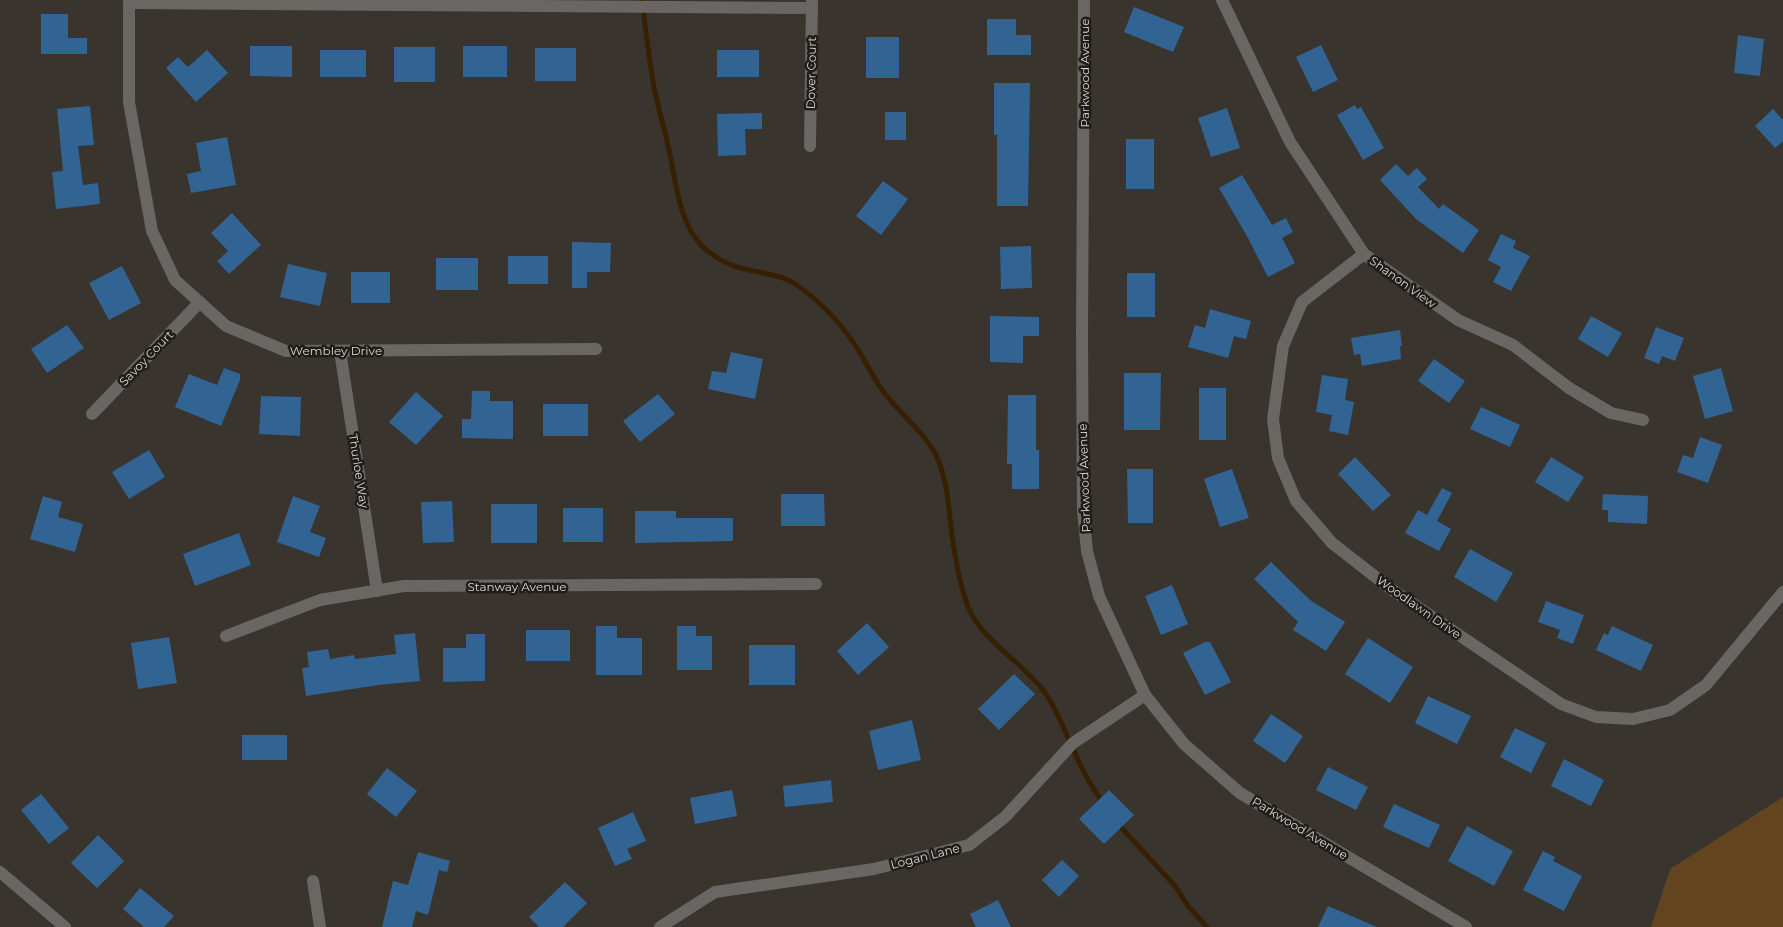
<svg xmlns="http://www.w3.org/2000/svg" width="1783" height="927" font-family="Montserrat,sans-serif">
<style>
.green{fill:#62441f}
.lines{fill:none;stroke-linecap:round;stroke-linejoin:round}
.stream{stroke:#372001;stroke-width:5}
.building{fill:#316493}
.minor{stroke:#696663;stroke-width:12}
.labels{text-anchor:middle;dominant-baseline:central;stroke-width:5;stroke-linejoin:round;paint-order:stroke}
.street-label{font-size:12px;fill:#dad6d2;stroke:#1f1c19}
</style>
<rect width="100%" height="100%" fill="#3a342e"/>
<polygon class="green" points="1783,797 1783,927 1651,927 1670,869"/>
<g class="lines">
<g class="stream">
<path d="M642,0c4,31 7,62 13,92 4,20 10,38 14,58 7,31 9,71 33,96 11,11 28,20 43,23 15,4 33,5 47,13 29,19 52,44 70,74 7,13 14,26 23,38 14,18 32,32 45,51 18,26 18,61 22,90 3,21 9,53 16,72 15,35 56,56 78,87 17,26 26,57 41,84 5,9 11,17 16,25"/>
<polyline points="1118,824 1175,886 1188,906 1207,927"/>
</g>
</g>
<g class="building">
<polygon points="1134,7 1184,27 1173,52 1124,32"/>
<polygon points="41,14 68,14 68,38 87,38 87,54 41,54"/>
<polygon points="987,19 1016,19 1016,35 1031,35 1031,55 987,55"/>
<polygon points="1738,35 1764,39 1760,76 1734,73"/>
<rect x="866" y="37" width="33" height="41"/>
<polygon points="1321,45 1338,80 1313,92 1296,57"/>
<polygon points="250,46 292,46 292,77 250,76"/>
<rect x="463" y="46" width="44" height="31"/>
<rect x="394" y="47" width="41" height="35"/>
<rect x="535" y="48" width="41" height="33"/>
<polygon points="207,50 228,73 196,102 166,68 178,57 188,67"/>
<rect x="320" y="50" width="46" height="27"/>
<rect x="717" y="50" width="42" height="27"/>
<polygon points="994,83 1030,83 1028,206 997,206 997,135 994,135"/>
<polygon points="1355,105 1357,109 1361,107 1384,148 1363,160 1337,115"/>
<polygon points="90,106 94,145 78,146 83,185 98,183 100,204 56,209 52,172 63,171 57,109"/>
<polygon points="1227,108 1240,148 1211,157 1198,118"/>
<polygon points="1773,109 1783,120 1783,141 1775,148 1755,126"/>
<rect x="885" y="112" width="21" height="28"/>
<polygon points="762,113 762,129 745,129 746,155 718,156 717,114"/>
<polygon points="227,137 236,185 191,193 187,174 201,171 196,143"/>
<rect x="1126" y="139" width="28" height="50"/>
<polygon points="1396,164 1408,176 1417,168 1427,179 1418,187 1439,209 1443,204 1479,230 1463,253 1416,219 1380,180"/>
<polygon points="1242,175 1272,225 1286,218 1293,232 1282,238 1295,263 1268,277 1248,238 1219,188"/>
<polygon points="883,181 908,199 881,235 856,216"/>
<polygon points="232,213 261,245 229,274 217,261 228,251 211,233"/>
<polygon points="1501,234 1516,241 1513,248 1530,256 1511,291 1493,282 1501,267 1488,260"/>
<polygon points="572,242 611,243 610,272 587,272 587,288 572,288"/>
<polygon points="1031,246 1032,288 1001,289 1000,247"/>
<rect x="508" y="256" width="40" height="28"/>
<rect x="436" y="258" width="42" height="32"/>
<polygon points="288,264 327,273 320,306 280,297"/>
<polygon points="122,266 141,303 109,320 89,283"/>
<rect x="351" y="272" width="39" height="31"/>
<rect x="1127" y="273" width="28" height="44"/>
<polygon points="1210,309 1251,321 1246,339 1234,336 1228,358 1188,347 1195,325 1205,328"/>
<polygon points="990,316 1039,317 1039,336 1023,336 1023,363 990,362"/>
<polygon points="1591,316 1622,333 1608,357 1578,339"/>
<polygon points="67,325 84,348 47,373 31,349"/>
<polygon points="1656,327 1684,338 1675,361 1662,356 1659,364 1644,358"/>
<polygon points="1400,330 1402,346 1400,346 1401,359 1362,366 1360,354 1354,355 1351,338"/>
<polygon points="731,352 763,359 755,399 708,389 712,371 726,373"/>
<polygon points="1434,359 1465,381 1449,403 1418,381"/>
<polygon points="224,368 240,374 240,380 221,426 175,407 189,374 217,385"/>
<polygon points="1721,368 1733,411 1705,419 1693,376"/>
<polygon points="1124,373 1161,373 1160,430 1124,430"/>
<polygon points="1322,375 1348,379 1345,400 1354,402 1348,435 1329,431 1332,415 1316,412"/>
<rect x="1199" y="388" width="27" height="52"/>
<polygon points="472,391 490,391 490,401 513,401 513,439 462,438 462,419 471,419"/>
<polygon points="416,392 443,416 416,445 389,422"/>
<polygon points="658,394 675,414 640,442 623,421"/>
<polygon points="1008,395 1036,395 1036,450 1039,450 1039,489 1012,489 1012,464 1007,464"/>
<polygon points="261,396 301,397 300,436 259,434"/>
<rect x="543" y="404" width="45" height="32"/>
<polygon points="1481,407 1520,425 1510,447 1470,429"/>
<polygon points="1700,437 1722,445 1708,483 1677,472 1683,455 1693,458"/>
<polygon points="149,450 165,477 129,499 112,472"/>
<polygon points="1355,457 1391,495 1373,511 1338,474"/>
<polygon points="1551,457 1584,477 1568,502 1535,482"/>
<polygon points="1127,469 1153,469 1153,523 1128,523"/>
<polygon points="1232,469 1249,518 1220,527 1204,479"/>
<polygon points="1442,488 1452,493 1437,521 1451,529 1439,551 1405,533 1418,510 1427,515"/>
<polygon points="781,494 824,494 825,526 781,526"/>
<polygon points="1603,494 1648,496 1647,524 1608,522 1608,510 1602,510"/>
<polygon points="43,496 62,502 58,517 83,524 75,552 30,539"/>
<polygon points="293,496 320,506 310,532 326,538 319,557 277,542"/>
<polygon points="452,501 454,542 423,543 421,502"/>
<rect x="491" y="504" width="46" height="39"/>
<rect x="563" y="508" width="40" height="34"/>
<polygon points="635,511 676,511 676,518 733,518 733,541 635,543"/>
<polygon points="239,533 251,565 195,586 183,554"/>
<polygon points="1470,549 1513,573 1496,602 1454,577"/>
<polygon points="1271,562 1310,600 1345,622 1326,651 1293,630 1298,622 1254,579"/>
<polygon points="1172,585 1188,624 1161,635 1145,596"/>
<polygon points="1546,601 1584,615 1573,644 1557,638 1560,630 1538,622"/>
<polygon points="867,623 889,647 858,675 837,651"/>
<polygon points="596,626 617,626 617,638 642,638 642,675 596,675"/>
<polygon points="677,626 696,626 696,636 712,636 712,670 677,670"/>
<polygon points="1612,626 1653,645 1641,671 1596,650 1604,633 1608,635"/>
<rect x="526" y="630" width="44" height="31"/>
<polygon points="415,633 420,681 379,685 306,696 302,668 309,667 307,652 328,649 330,659 354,655 355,659 396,654 394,635"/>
<polygon points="466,634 485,634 485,681 443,682 443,648 466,648"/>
<polygon points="169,637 177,683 138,689 131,643"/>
<polygon points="1368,638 1413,667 1390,703 1345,674"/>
<polygon points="1205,642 1210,642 1231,682 1205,695 1183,653"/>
<rect x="749" y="645" width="46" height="40"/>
<polygon points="1014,674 1035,694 999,730 978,709"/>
<polygon points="1428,696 1471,716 1457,744 1415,723"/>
<polygon points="1271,714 1303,736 1285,763 1253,741"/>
<polygon points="912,720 921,760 878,770 869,731"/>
<polygon points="1515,728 1546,743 1531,773 1500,757"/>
<rect x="242" y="735" width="45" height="25"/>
<polygon points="1564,759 1604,780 1591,806 1551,786"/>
<polygon points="1328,767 1368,787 1356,810 1316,790"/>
<polygon points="387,768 417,791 396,817 367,794"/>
<polygon points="831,780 833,802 785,807 783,786"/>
<polygon points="732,790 737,816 695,824 690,798"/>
<polygon points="1109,790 1134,815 1104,844 1079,819"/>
<polygon points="41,794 69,828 49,844 21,810"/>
<polygon points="1394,804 1440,825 1429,848 1383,827"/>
<polygon points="633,812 646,841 627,849 632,859 615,866 598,828"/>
<polygon points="1467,826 1513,851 1494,886 1448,861"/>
<polygon points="98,835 124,861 97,888 71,863"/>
<polygon points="1543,851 1555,857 1553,861 1582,876 1564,911 1523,890"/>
<polygon points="418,852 450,861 447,872 439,870 428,915 416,911 412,927 382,927 393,881 408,885"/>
<polygon points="1062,860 1079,876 1059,897 1042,880"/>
<polygon points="565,882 587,903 563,927 539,927 529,917"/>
<polygon points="140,888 174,916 164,927 144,927 123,909"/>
<polygon points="998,900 1011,927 976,927 970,914"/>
<polygon points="1328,906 1377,927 1318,927"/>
</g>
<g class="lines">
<g class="minor">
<polyline points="129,0 129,102 152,231 175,280 226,326 286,351 596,349"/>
<polyline points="1084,0 1082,333 1083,511 1087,551 1099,596 1145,695 1184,744 1240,793 1466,927"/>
<polyline points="1222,0 1290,142 1364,254 1458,320 1513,345 1569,388 1611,413 1643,420"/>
<polyline points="129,3 812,8"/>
<polyline points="810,146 812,0"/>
<polyline points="1364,254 1302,302 1283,346 1273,419 1278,458 1296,501 1332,543 1391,589 1561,704 1596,717 1633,719 1670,710 1706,685 1783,592"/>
<polyline points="340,351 377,591"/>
<polyline points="92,414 200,302"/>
<polyline points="226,636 320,600 404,586 816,584"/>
<polyline points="0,872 65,927"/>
<polyline points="313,881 320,927"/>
<polyline points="660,927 715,892 874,869 969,845 1005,817 1073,743 1145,695"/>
</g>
</g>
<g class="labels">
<g class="street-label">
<text transform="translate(811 73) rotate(-89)">Dover Court</text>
<text transform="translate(1084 73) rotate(-90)">Parkwood Avenue</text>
<text transform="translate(1403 282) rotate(36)">Shanon View</text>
<text x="336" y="350">Wembley Drive</text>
<text transform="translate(146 358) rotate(-46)">Savoy Court</text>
<text transform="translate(359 471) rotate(81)">Thurloe Way</text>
<text transform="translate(1084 478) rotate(-92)">Parkwood Avenue</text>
<text x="517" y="586">Stanway Avenue</text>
<text transform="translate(1419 607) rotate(35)">Woodlawn Drive</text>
<text transform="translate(1300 828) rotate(31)">Parkwood Avenue</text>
<text transform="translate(925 856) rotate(-14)">Logan Lane</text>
</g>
</g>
</svg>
